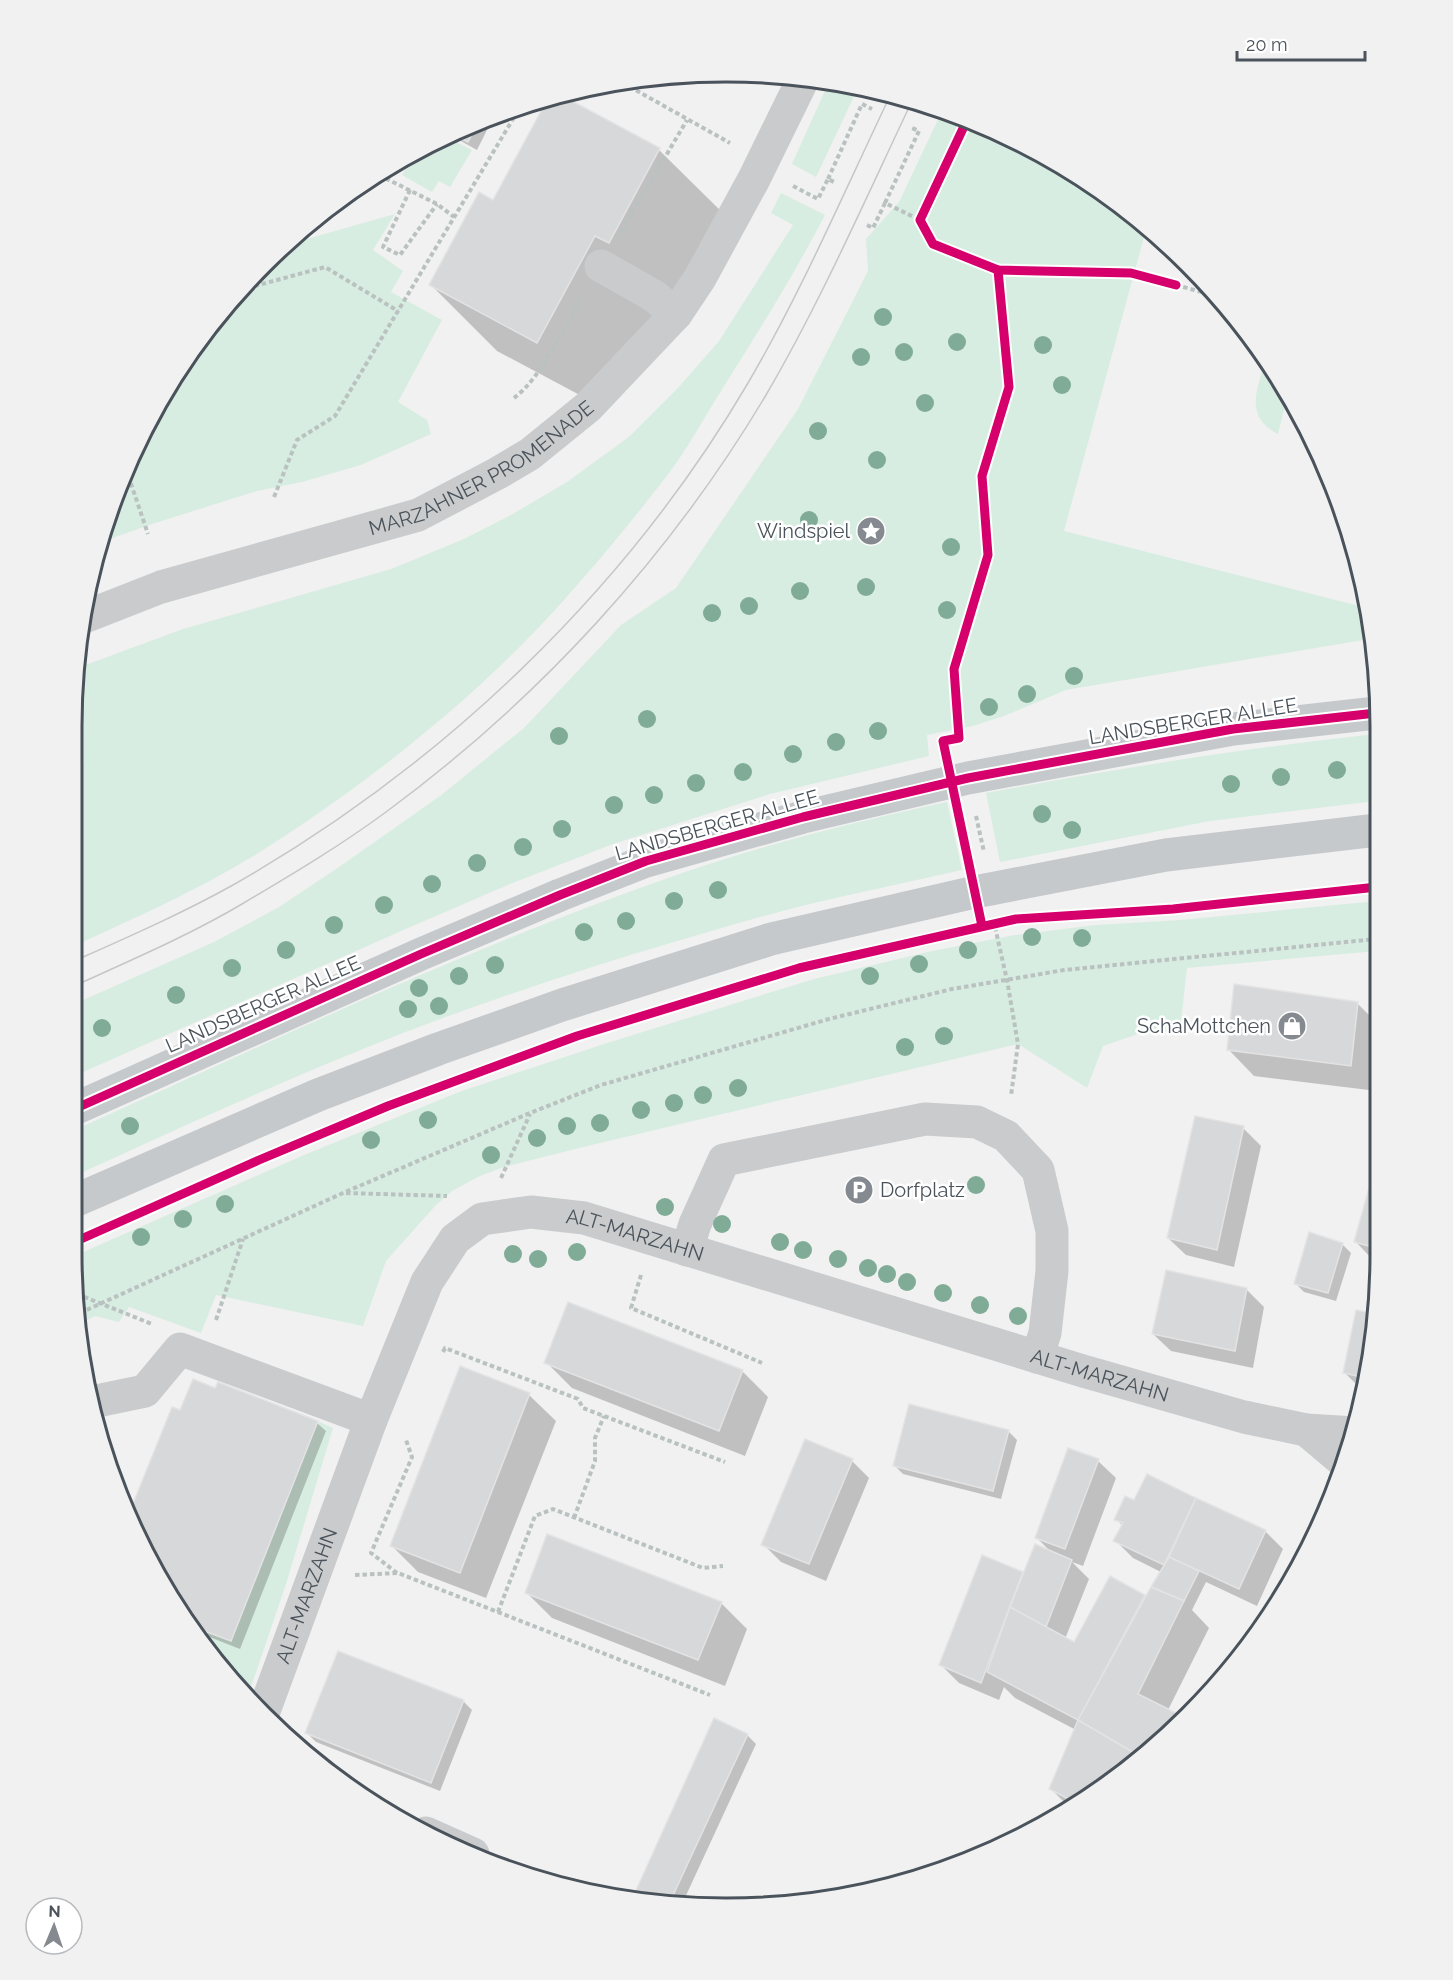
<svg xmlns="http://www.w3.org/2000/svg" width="1453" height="1980" font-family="Raleway,sans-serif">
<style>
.green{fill:#d8ede1}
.shadow{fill:#0003}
.building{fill:#d7d8da;stroke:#e3e3e3;stroke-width:1.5}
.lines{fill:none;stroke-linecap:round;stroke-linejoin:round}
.path{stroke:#b9c2c0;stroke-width:4;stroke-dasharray:4.5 3;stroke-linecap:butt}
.minor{stroke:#c9cbcc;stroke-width:33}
.major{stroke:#c6c9cc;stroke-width:33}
.tram{stroke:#c5c6c7;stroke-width:1.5}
.cycleway-casing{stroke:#fff;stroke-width:13}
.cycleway{stroke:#d6006c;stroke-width:9}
.tree{fill:#80ac97}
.labels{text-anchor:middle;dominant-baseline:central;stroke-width:5;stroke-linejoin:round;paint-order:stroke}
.street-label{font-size:20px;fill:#4a535b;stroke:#fff}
.poi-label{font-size:20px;fill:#4a535b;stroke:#fff;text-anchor:end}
.rim{fill:none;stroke:#4a535b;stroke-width:3}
</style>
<rect width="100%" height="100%" fill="#f1f1f1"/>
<g class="green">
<polygon points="829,82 858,88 816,177 792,164"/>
<polygon points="943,109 1053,160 1147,226 1064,531 1367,608 1375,638 1066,690 1004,716 973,726 927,735 929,756 770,794 613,844 510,884 408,928 72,1077 72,1005 214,942 279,907 339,867 440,796 524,728 621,625 676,588 798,409 868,271 866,239 899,202"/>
<polygon points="445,136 472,150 450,187 439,181 432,192 402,175 416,153"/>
<path d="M781,193l44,22c-31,60 -68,119 -104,176 -17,27 -33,57 -52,82 -36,47 -74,93 -114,137 -84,92 -194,179 -300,245 -58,36 -121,63 -183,92v-221l8,-59 103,-38 208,-60 73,-30 47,-24 56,-33 63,-46 47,-47 42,-48 74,-116 -22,-12z"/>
<polygon points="395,214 373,250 403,271 391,292 442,320 398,402 427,420 431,434 361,465 302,482 257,491 149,525 99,543 122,476 182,363 235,295 289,244"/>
<path d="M1265,361l29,51 -10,-2 -6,24c-34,-17 -21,-44 -13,-73z"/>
<path d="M1376,734v67l-166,20 -210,41 -14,-69c129,-24 259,-45 390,-59z"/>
<path d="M947,802l15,68c-66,15 -133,28 -198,46 -122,34 -243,72 -361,117 -112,44 -222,94 -331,144v-46c203,-91 405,-188 616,-260 85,-29 172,-50 259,-69z"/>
<polygon points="1377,901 1377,951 1187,968 1180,1031 1141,1033 1103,1046 1087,1088 1018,1044 583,1147 504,1167 480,1176 452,1191 436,1205 386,1261 363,1326 216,1295 201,1333 129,1307 119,1322 95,1316 81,1323 72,1257 304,1155 459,1092 607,1043 814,979 932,951 1015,935 1095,925 1180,920"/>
<polygon points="318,1421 333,1428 287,1581 249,1693 197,1634 199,1629 231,1641"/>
</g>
<g class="shadow">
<polygon points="557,94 659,150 726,216 604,408 497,351 431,285 493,202 550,97"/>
<polygon points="493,118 477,150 450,135"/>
<polygon points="1357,1003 1378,1024 1377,1091 1254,1076 1228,1049"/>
<polygon points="1243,1128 1261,1146 1234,1267 1186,1255 1168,1238"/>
<polygon points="1379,1158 1379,1261 1373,1260 1356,1242"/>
<polygon points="1342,1244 1351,1253 1336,1301 1304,1292 1295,1283"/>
<polygon points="1246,1289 1264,1307 1253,1368 1171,1351 1153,1334"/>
<polygon points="1376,1316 1364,1392 1345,1373"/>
<polygon points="546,1362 742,1371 768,1397 745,1456 572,1388"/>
<polygon points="461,1368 529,1395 556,1421 486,1598 418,1572 392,1546"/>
<polygon points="216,1390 317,1423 326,1431 240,1649 207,1636 205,1643 182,1617 181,1412"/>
<polygon points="1008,1431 1017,1440 1001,1499 903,1474 894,1465"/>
<polygon points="852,1461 869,1478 826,1581 781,1562 763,1544"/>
<polygon points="1098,1461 1116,1478 1083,1566 1072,1562 1089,1579 1065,1639 1074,1644 1111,1578 1145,1597 1161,1572 1133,1558 1115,1540 1123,1526 1116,1519 1135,1501 1147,1476 1265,1531 1283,1549 1257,1606 1206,1582 1192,1610 1209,1628 1168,1710 1183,1718 1125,1773 1068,1806 1051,1789 1076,1730 1015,1698 1004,1687 999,1700 959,1683 941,1665 983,1557 1024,1574 1052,1553 1037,1538"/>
<polygon points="526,1592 721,1603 747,1629 725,1686 552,1618"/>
<polygon points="463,1701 472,1710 440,1791 316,1742 307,1733"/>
<polygon points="747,1735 756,1744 683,1902 640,1902 634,1896"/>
</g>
<g class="building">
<polygon points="557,94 559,94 660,148 609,243 595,236 537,343 429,285 479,192 493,200 548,98"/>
<polygon points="477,124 468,142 452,134"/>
<polygon points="1234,984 1358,1002 1351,1066 1227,1050"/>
<polygon points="1195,1116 1244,1126 1217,1250 1167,1238"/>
<polygon points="1379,1152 1379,1249 1354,1242"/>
<polygon points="1309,1232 1343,1243 1328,1293 1294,1284"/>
<polygon points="1166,1270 1247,1288 1235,1351 1152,1334"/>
<polygon points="568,1302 743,1370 719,1431 544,1363"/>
<polygon points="1356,1310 1377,1314 1366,1378 1343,1373"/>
<polygon points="460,1366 530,1393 460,1573 390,1546"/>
<polygon points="193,1379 215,1388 218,1382 318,1421 231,1641 199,1629 197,1634 182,1617 128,1516 172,1407 180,1410"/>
<polygon points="909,1404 1009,1430 993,1491 893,1466"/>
<polygon points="805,1439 853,1459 809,1564 761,1545"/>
<polygon points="1068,1448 1099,1459 1065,1549 1035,1538"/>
<polygon points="1147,1474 1196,1498 1164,1565 1113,1541 1123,1523 1114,1520 1125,1496 1134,1500"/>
<polygon points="1196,1498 1266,1530 1239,1589 1169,1557"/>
<polygon points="547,1534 722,1602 698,1660 525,1593"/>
<polygon points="1302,1543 1310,1548 1275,1600"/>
<polygon points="1035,1544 1072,1560 1046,1627 1010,1607"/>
<polygon points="982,1555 1023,1572 981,1683 939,1665"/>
<polygon points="1169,1557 1199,1571 1184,1601 1151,1587"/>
<polygon points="1110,1576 1145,1595 1078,1720 987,1672 1010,1607 1074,1642"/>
<polygon points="1151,1587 1184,1601 1138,1694 1184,1717 1141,1757 1078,1720"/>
<polygon points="338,1651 464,1700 431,1783 305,1733"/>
<polygon points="714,1718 748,1734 670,1902 646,1902 633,1897"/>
<polygon points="1078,1720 1141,1757 1125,1773 1074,1802 1049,1789"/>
</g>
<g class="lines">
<g class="path">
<polyline points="623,83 730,143"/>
<polyline points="633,89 638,81"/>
<polyline points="379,175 437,204 454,217"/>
<polyline points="828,179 862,104 872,109"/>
<polyline points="793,186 818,199 828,179 834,182"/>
<polyline points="410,190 383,247 400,255 437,204"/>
<polyline points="885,203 919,131 912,128"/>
<polyline points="867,225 873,228 885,203 920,220"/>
<polyline points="621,232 687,120"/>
<polyline points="1176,285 1216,296"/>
<polyline points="240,290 325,267 398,311"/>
<path d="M514,398c27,-20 50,-70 68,-100"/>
<polyline points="126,469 148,534"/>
<polyline points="274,497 297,440 335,416 519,109"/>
<polyline points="976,816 984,852"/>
<polyline points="995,927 1007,980 1018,1044 1011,1096"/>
<polyline points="501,1178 530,1114"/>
<polyline points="346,1193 447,1196"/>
<polyline points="641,1275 631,1308 762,1363"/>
<polyline points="77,1294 152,1324"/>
<polyline points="80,1313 343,1193 530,1113 601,1085 829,1019 952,989 1064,970 1377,939"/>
<polyline points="216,1320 243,1239"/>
<polyline points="443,1352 445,1348 578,1399 583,1408 725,1462"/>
<polyline points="574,1518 595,1461 595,1438 604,1416"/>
<polyline points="397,1573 371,1553 412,1457 406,1440"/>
<polyline points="355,1575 398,1573 710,1695"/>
<polyline points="498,1612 535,1516 553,1509 703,1568 723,1566"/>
</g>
<g class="minor">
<polyline points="601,266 654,296 676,314"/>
<path id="s1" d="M87,616l74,-29 257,-72 80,-42 32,-19 58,-47 88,-93 24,-36 54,-99 50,-102"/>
<polyline points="687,1250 695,1224 724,1160 925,1119 977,1122 1006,1136 1038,1170 1052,1231 1052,1271 1045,1333 1037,1357"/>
<polyline points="92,1402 145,1391 180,1349 371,1420"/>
<polyline points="1306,1430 1344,1462"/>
<path id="s2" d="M264,1711l107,-291 56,-138 28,-43 27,-20 49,-7 53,6 499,153 161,46 62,13 49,3"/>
<polyline points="426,1833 473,1854"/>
</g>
<g class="major">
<polyline points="72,1110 421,954 560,895 646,861 803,817 968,778 1233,729 1376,713"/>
<polyline points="72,1202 318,1095 438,1049 562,1005 771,939 975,892 1166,855 1377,830"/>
</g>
<g class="tram">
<path d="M72,962c54,-24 109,-48 161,-77 209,-119 393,-294 515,-502 54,-92 96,-191 142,-287"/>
<path d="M72,987c57,-26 116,-51 170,-83 49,-29 98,-58 144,-92 152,-112 283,-254 380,-417 55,-94 99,-195 146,-294"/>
</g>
<g class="cycleway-casing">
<g id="cycleway">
<polyline points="967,120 920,220 933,244 998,270 1131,273 1176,285"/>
<polyline points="982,926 943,741 959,738 954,669 988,555 982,476 1009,387 998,270"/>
<polyline points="72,1110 421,954 560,895 646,861 803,817 968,778 1233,729 1376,713"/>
<polyline points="72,1243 259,1160 388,1106 577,1036 799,968 1016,919 1173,909 1377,887"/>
</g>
</g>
<use href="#cycleway" class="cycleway"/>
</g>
<g class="tree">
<circle cx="883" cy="317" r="9"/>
<circle cx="957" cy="342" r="9"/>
<circle cx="1043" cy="345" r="9"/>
<circle cx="904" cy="352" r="9"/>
<circle cx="861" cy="357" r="9"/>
<circle cx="1062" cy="385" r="9"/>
<circle cx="925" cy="403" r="9"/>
<circle cx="818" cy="431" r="9"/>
<circle cx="877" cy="460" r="9"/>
<circle cx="809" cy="520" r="9"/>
<circle cx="951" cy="547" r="9"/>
<circle cx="866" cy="587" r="9"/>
<circle cx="800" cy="591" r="9"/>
<circle cx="749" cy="606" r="9"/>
<circle cx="947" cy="610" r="9"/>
<circle cx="712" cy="613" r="9"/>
<circle cx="1074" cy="676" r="9"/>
<circle cx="1027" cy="694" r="9"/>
<circle cx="989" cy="707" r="9"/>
<circle cx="647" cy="719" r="9"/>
<circle cx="878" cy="731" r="9"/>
<circle cx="559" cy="736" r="9"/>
<circle cx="836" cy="742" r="9"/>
<circle cx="793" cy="754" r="9"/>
<circle cx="1337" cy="770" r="9"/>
<circle cx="743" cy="772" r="9"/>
<circle cx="1281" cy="777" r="9"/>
<circle cx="696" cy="783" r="9"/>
<circle cx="1231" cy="784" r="9"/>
<circle cx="654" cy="795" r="9"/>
<circle cx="614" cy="805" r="9"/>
<circle cx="1042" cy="814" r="9"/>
<circle cx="562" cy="829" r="9"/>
<circle cx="1072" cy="830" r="9"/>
<circle cx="523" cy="847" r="9"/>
<circle cx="477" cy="863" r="9"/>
<circle cx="432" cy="884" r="9"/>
<circle cx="718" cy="890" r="9"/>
<circle cx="674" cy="901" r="9"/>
<circle cx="384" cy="905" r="9"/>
<circle cx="626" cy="921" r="9"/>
<circle cx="334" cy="925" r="9"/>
<circle cx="584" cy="932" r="9"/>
<circle cx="1032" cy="937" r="9"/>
<circle cx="1082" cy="938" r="9"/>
<circle cx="286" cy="950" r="9"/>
<circle cx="968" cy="950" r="9"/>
<circle cx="919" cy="964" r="9"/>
<circle cx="495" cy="965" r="9"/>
<circle cx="232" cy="968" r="9"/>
<circle cx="459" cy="976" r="9"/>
<circle cx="870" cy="976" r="9"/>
<circle cx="419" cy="988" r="9"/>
<circle cx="176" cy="995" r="9"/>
<circle cx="439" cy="1006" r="9"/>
<circle cx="408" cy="1009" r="9"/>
<circle cx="102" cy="1028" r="9"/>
<circle cx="944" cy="1036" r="9"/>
<circle cx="905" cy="1047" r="9"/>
<circle cx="738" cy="1088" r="9"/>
<circle cx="703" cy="1095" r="9"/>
<circle cx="674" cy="1103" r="9"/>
<circle cx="641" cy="1110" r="9"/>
<circle cx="428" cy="1120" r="9"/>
<circle cx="600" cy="1123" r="9"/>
<circle cx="130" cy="1126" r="9"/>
<circle cx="567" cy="1126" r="9"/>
<circle cx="537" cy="1138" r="9"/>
<circle cx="371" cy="1140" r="9"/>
<circle cx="491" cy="1155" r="9"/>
<circle cx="976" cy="1185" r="9"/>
<circle cx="225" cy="1204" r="9"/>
<circle cx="665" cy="1207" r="9"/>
<circle cx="183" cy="1219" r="9"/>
<circle cx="722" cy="1224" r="9"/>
<circle cx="141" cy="1237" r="9"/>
<circle cx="780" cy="1242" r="9"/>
<circle cx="803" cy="1250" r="9"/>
<circle cx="577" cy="1252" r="9"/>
<circle cx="513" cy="1254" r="9"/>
<circle cx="538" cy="1259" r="9"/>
<circle cx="838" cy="1259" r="9"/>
<circle cx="868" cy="1268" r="9"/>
<circle cx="887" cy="1274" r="9"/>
<circle cx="907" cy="1282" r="9"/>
<circle cx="943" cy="1293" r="9"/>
<circle cx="980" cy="1305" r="9"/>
<circle cx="1018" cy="1316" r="9"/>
</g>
<defs>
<g id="sight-disc" transform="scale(1.5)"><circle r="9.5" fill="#848a90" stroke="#fff"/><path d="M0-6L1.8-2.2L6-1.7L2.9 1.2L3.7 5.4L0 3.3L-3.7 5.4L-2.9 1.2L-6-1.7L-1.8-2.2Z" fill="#fff"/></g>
<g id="shop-disc" transform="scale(1.5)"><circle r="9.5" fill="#848a90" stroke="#fff"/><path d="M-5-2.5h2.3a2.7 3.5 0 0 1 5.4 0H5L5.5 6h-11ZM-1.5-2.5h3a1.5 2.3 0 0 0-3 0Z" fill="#fff"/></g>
<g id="parking-disc" transform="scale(1.5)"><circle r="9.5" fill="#848a90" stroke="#fff"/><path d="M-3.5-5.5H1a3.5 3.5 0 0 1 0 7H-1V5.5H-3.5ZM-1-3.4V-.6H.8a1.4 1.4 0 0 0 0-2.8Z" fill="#fff"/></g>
</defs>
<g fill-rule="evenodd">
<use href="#sight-disc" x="871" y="531"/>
<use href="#shop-disc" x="1292" y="1026"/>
<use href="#parking-disc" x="859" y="1190"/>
</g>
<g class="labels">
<g class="street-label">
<text stroke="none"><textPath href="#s1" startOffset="424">MARZAHNER PROMENADE</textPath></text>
<text transform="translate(1193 721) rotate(-9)">LANDSBERGER ALLEE</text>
<text transform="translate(717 825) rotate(-16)">LANDSBERGER ALLEE</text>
<text transform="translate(263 1004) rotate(-24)">LANDSBERGER ALLEE</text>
<text stroke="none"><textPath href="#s2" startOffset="700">ALT-MARZAHN</textPath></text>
<text stroke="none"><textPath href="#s2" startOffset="1186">ALT-MARZAHN</textPath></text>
<text stroke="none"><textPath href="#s2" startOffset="123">ALT-MARZAHN</textPath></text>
</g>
<g class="poi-label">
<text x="850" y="531">Windspiel</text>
<text x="1271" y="1026">SchaMottchen</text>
<text x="880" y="1190" text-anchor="start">Dorfplatz</text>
</g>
</g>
<path d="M0 0H1453V1980H0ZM726 82H726A644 644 0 0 1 1370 726V1254A644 644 0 0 1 726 1898H726A644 644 0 0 1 82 1254V726A644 644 0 0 1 726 82Z" fill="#f1f1f2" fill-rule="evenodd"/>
<path class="rim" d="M726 82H726A644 644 0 0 1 1370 726V1254A644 644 0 0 1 726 1898H726A644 644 0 0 1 82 1254V726A644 644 0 0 1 726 82Z"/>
<g transform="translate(54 1926) rotate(2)"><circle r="28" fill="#ffffff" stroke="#b7babd" stroke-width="1.5"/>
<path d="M0-4.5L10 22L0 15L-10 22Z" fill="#848a90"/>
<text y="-9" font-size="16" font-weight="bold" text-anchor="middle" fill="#4a535b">N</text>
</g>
<path d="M1237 51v9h128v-9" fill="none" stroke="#4a535b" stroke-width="3"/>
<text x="1246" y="51" font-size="18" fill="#4a535b" stroke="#ffffff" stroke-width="4.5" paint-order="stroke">20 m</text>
</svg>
